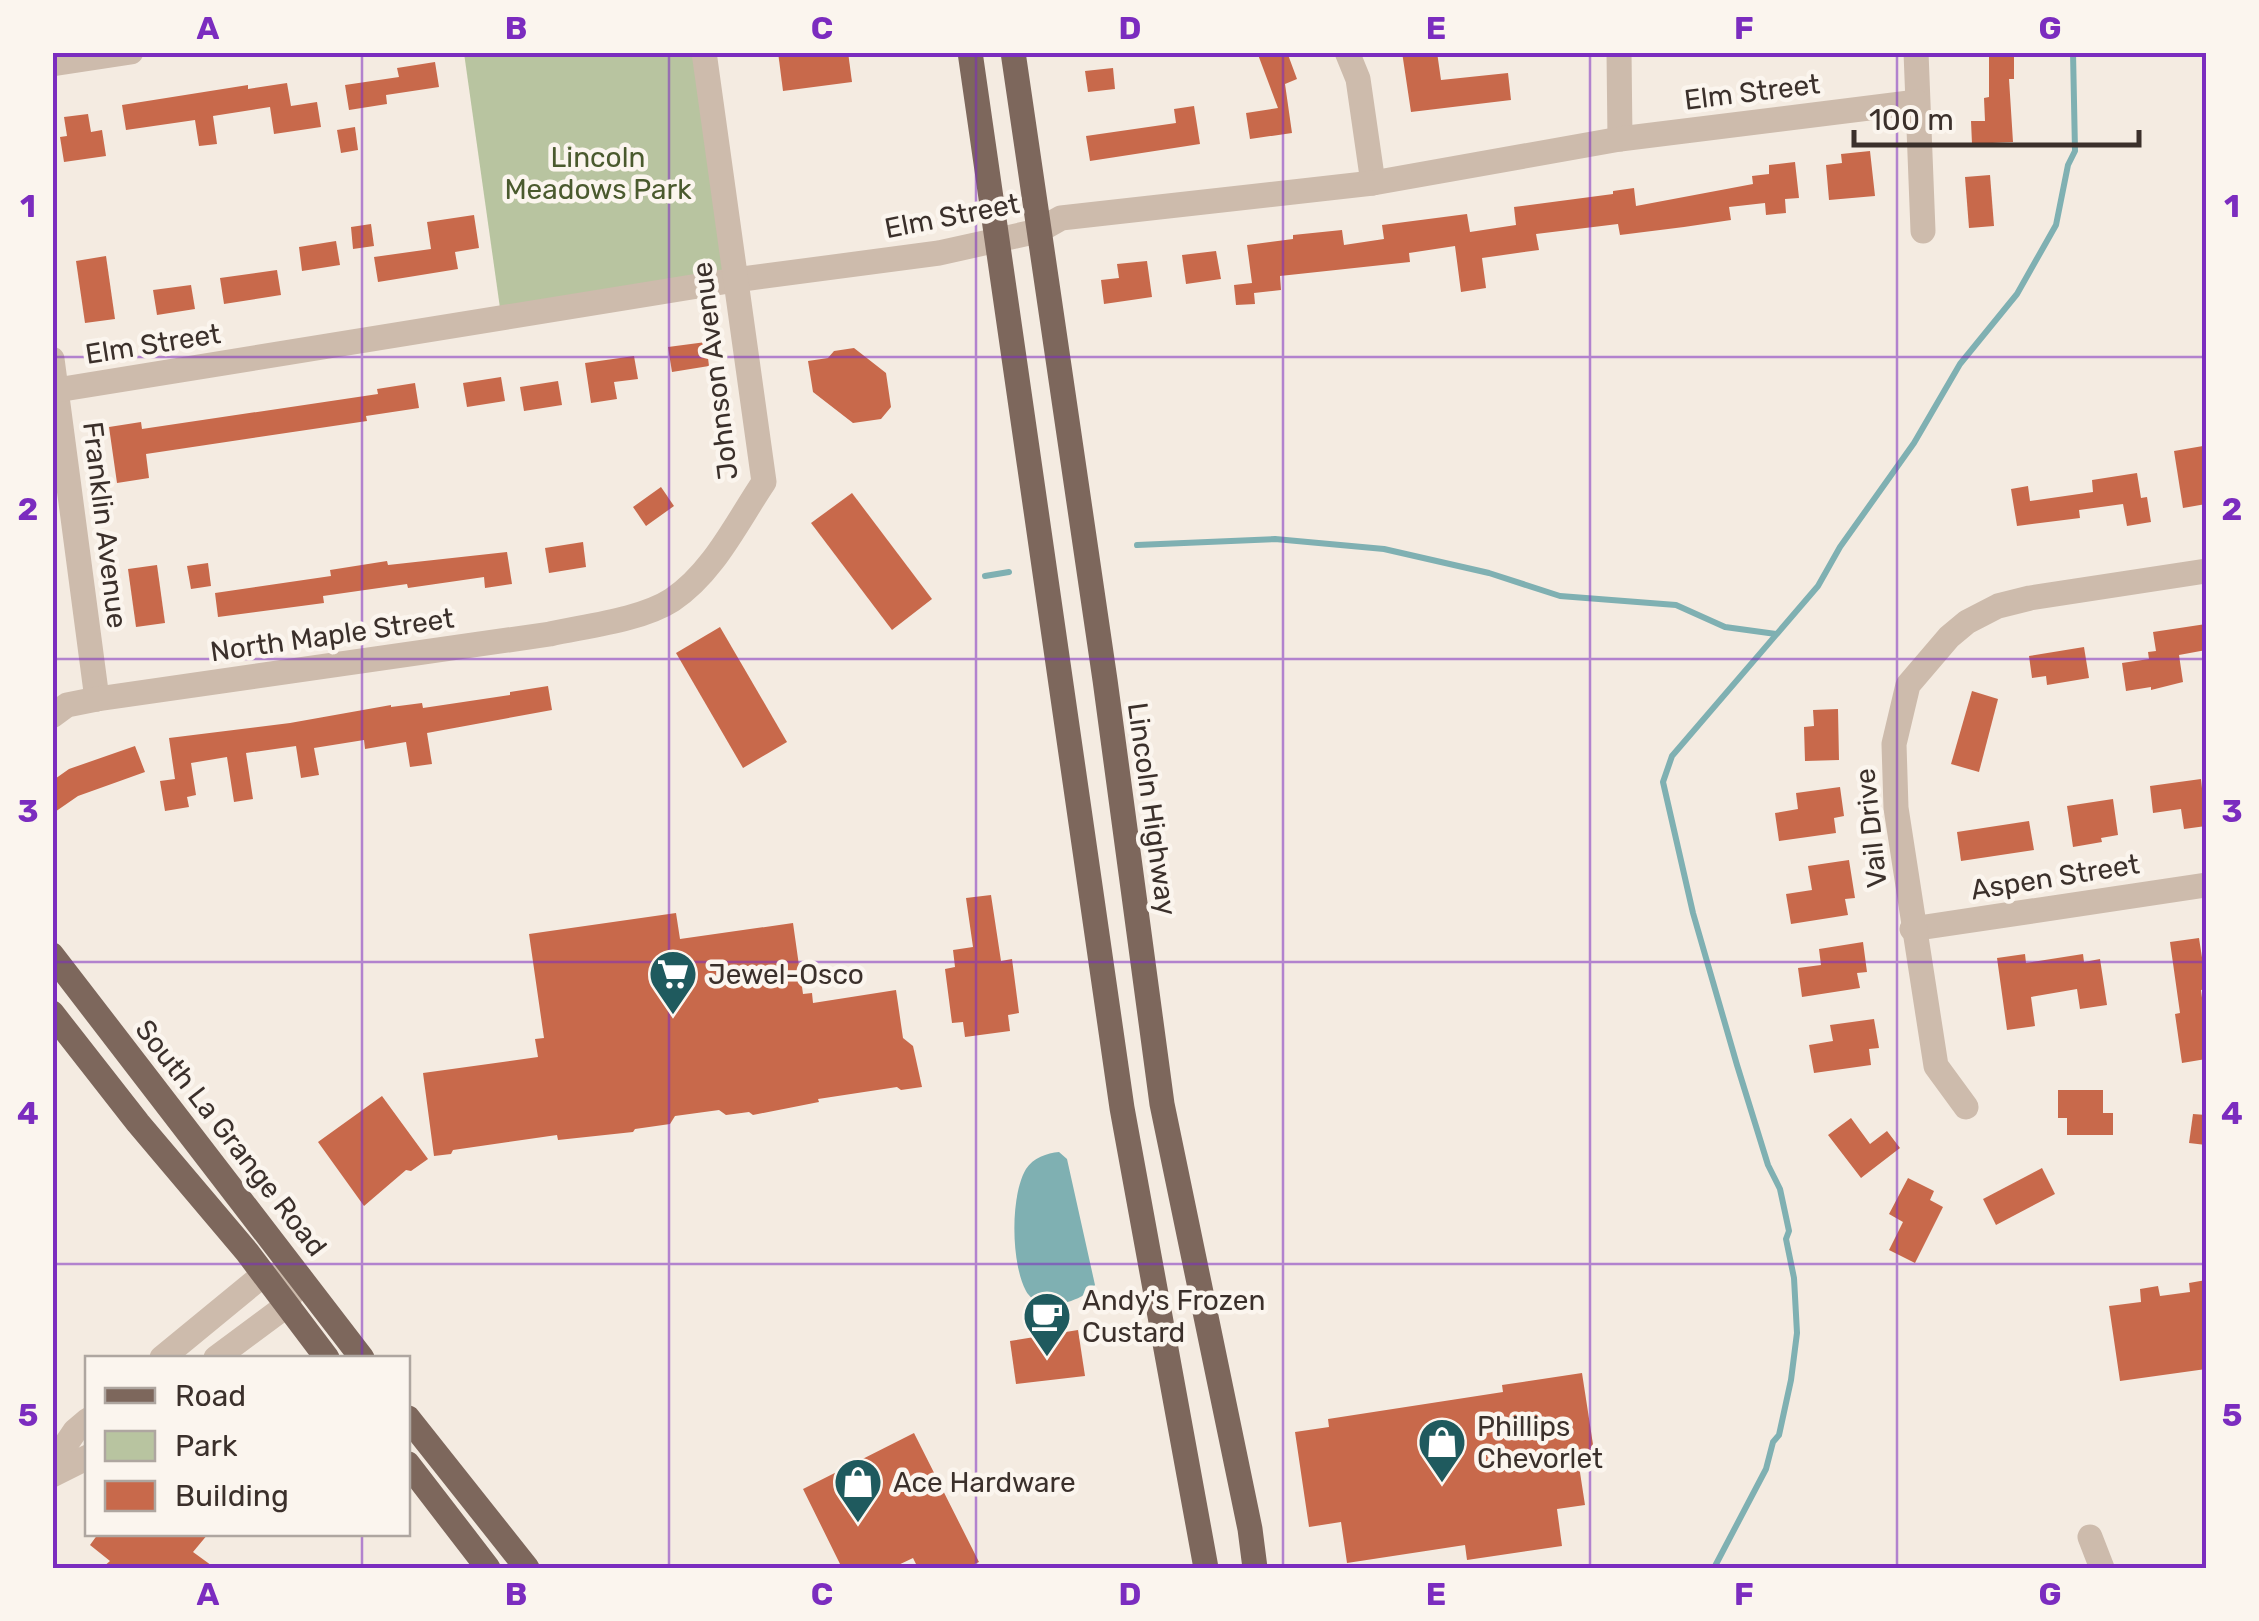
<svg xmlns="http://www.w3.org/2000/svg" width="2259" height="1621" font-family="Rubik,sans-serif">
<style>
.green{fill:#b8c4a0}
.water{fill:#7fb0b2}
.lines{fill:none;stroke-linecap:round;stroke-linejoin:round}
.stream{stroke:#7fb0b2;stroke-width:6}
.building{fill:#c8694b}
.minor{stroke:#cdbbac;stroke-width:25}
.major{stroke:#7d675c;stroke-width:25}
.grid{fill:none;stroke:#7b2cbf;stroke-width:2.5;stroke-opacity:0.55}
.labels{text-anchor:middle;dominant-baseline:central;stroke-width:9;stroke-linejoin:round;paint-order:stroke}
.street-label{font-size:28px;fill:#3b302b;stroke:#fbf5ee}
.park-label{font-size:28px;fill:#4a5a2e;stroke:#fbf5ee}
.poi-label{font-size:28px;fill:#3b302b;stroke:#fbf5ee;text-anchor:start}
.neatline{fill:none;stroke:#7b2cbf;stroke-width:4}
.grid-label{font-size:32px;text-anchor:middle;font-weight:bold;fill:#7b2cbf}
</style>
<rect width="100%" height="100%" fill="#f4ebe1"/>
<polygon class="green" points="464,53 698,53 729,276 500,308"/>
<path class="water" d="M1059,1152l8,7 28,126c-12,16 -34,19 -53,22 -5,-5 -13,-10 -16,-16 -15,-28 -16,-95 0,-122 7,-11 21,-16 33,-17z"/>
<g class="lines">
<g class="stream">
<polyline points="1137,545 1275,539 1384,549 1489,573 1560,596 1676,605 1725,627 1776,634"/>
<polyline points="985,576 1009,572"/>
<polyline points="1714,1568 1766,1469 1773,1442 1779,1435 1791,1380 1797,1333 1794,1278 1786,1239 1789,1231 1780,1189 1768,1165 1737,1065 1693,913 1663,782 1672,756 1818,586 1840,547 1914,443 1960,364 2017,294 2056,225 2068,165 2075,151 2073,52"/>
</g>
</g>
<g class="building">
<polygon points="778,52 848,52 852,82 783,91"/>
<polygon points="1257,52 1287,52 1297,79 1285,84 1292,133 1250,139 1246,113 1278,108"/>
<polygon points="1402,52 1437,52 1441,80 1508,73 1511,100 1411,112"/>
<polygon points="1989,52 2014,52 2014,79 2009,79 2013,142 1972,144 1971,121 1985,121 1984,98 1989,97"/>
<polygon points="435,62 439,87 386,95 387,104 349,110 345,85 399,77 397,68"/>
<polygon points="1113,68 1115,89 1088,92 1085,71"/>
<polygon points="287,83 291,106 317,102 321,127 274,134 270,107 213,116 217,144 199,146 195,120 126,130 122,105 248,85 248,89"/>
<polygon points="1194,106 1200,144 1090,161 1086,136 1176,123 1174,109"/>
<polygon points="88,114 91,132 102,130 106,156 64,162 60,137 67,136 64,117"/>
<polygon points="355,127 358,150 341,153 337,130"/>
<polygon points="1870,151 1875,196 1829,200 1826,165 1842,163 1841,154"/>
<polygon points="1795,162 1799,198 1785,199 1786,213 1766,215 1765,203 1729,207 1731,220 1684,227 1620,235 1618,224 1536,234 1539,250 1482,258 1486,288 1461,292 1455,246 1409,253 1410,262 1280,276 1281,290 1254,293 1255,304 1236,305 1234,285 1252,283 1247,245 1293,239 1293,235 1342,230 1344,245 1384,239 1382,225 1467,214 1470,232 1516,225 1514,207 1613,194 1613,191 1634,188 1636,206 1753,184 1752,176 1769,174 1769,165"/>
<polygon points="1990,175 1994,226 1969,228 1965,177"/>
<polygon points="474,215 479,248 455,252 458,269 378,282 374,257 431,249 427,222"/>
<polygon points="371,224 374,246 353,249 351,227"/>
<polygon points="336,241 340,265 302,271 299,247"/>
<polygon points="1216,251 1221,279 1186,284 1182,255"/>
<polygon points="106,256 115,319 85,323 76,261"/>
<polygon points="1147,261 1152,297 1104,304 1101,280 1119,278 1117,264"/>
<polygon points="277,270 281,295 224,304 220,278"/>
<polygon points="191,285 195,309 157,315 153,290"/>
<polygon points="706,342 709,366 672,372 668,347"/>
<polygon points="854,348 886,373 891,407 881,419 853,423 813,392 808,361 828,358 834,351"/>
<polygon points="634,356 638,379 614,382 617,399 591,403 585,363"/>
<polygon points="501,377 505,401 467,407 463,383"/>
<polygon points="558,381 562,405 524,411 520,387"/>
<polygon points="415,383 419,408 366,416 367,421 146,454 149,478 117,483 109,427 141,422 142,429 378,394 377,389"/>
<polygon points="2203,446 2206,504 2183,508 2174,451"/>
<polygon points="2137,473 2141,498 2147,497 2151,522 2127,526 2123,504 2079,510 2080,518 2017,526 2011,489 2028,486 2030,501 2093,492 2092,480"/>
<polygon points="661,487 674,506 646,526 633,507"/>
<polygon points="852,493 932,599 892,630 811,523"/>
<polygon points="583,542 586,567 549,573 545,548"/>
<polygon points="507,552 512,584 485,588 484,577 408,588 407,584 323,596 324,603 218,617 215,593 331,576 330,570 387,561 388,565"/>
<polygon points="208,563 211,586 191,589 187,566"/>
<polygon points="157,565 165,623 136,627 128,569"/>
<polygon points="2206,624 2206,650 2179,655 2183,682 2151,690 2151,687 2126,691 2122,663 2149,659 2148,652 2156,651 2153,632"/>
<polygon points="720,627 787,742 743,768 676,653"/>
<polygon points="2084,647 2089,678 2047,685 2046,676 2032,678 2029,656"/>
<polygon points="548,686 552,710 427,733 432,764 410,767 406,742 365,749 364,740 314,748 319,775 301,778 296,746 246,753 253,799 234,802 227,757 191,763 196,795 187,797 189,807 165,811 160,781 175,779 169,738 290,723 391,705 391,707 422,703 423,708 510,695 510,692"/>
<polygon points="1972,691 1998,699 1979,772 1951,764"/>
<polygon points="1838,709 1839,760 1805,761 1804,727 1814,726 1813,710"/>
<polygon points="135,746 145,772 78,796 52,814 52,781 69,769"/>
<polygon points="2201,779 2206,826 2184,829 2181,809 2153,813 2150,786"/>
<polygon points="1840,787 1844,816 1834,818 1836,833 1779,841 1775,813 1798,809 1796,793"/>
<polygon points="2113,799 2118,835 2101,838 2102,842 2073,847 2067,806"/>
<polygon points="2029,821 2034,850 1961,861 1957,832"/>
<polygon points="1849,860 1855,898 1845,899 1848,915 1791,924 1786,894 1812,890 1808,866"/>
<polygon points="991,895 1001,961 1012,959 1019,1013 1008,1015 1010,1031 965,1037 963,1022 952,1023 945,969 955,967 953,950 973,947 966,898"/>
<polygon points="676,913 680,939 793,923 803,994 812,993 813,1003 896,990 903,1038 913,1046 922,1087 901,1090 897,1087 818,1099 819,1102 753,1115 749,1112 726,1115 719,1110 675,1116 670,1124 635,1129 633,1132 558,1140 557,1135 453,1150 451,1154 434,1156 423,1073 538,1057 535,1039 544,1038 529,934"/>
<polygon points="2199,938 2203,964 2206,964 2206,989 2201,990 2206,1029 2206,1059 2182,1063 2175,1014 2180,1013 2170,942"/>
<polygon points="1863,942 1867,972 1857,973 1860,988 1802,997 1798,968 1821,965 1819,949"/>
<polygon points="2025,954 2026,963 2083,954 2084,962 2100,959 2107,1005 2080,1009 2077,989 2031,997 2035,1026 2007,1030 1997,958"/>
<polygon points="1874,1019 1879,1048 1869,1049 1871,1065 1814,1073 1809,1045 1833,1041 1830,1025"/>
<polygon points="2058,1090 2103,1090 2103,1113 2113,1113 2113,1135 2067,1135 2067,1118 2058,1118"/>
<polygon points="382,1096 428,1159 411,1171 406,1170 364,1206 318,1142"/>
<polygon points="2193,1114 2206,1115 2206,1145 2189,1143"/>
<polygon points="1851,1118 1870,1144 1887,1131 1900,1148 1861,1178 1828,1135"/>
<polygon points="2042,1168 2055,1194 1996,1225 1983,1199"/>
<polygon points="1908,1178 1934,1191 1930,1200 1943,1207 1915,1263 1889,1250 1903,1222 1889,1214"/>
<polygon points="2206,1280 2206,1369 2120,1381 2109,1306 2141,1302 2140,1289 2158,1286 2160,1296 2190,1292 2189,1283"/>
<polygon points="1078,1330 1085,1376 1016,1384 1010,1341"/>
<polygon points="1582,1373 1596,1464 1579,1466 1585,1505 1557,1509 1562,1546 1467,1560 1465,1545 1347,1563 1341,1522 1309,1527 1295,1432 1329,1427 1328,1419 1503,1392 1502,1385"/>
<polygon points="914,1433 979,1562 966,1568 918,1568 913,1558 892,1568 842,1568 803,1489"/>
<polygon points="98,1534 208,1534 193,1552 215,1568 102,1568 110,1561 90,1545"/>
</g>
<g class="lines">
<g class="minor">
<polyline points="1347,52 1358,79 1373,183"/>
<polyline points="1619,52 1620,139"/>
<polyline points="1916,52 1923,231"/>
<polyline points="52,64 131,52"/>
<polyline points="52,359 97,699"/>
<polyline points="57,390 735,280 939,253 1038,231 1061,218 1373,183 1620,139 1917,102"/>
<path d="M52,716l15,-11 30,-6 453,-65c36,-8 91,-14 122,-34 41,-27 65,-78 92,-118l-60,-430"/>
<polyline points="1912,929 2206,885"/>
<polyline points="1966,1107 1936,1066 1896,808 1894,744 1908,685 1949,637 1967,622 1998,606 2030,598 2206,571"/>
<polyline points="162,1358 263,1275 299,1276 286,1306 216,1358"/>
<polyline points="52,1465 75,1431 88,1420"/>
<polyline points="52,1475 88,1457"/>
<polyline points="2090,1537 2102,1568"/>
</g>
<g class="major">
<polyline points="970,52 1122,1108 1206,1568"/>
<polyline points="1013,52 1105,680 1162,1104 1250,1529 1255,1568"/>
<polyline points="52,955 362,1358"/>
<polyline points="52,1013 138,1123 247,1252 327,1358"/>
<polyline points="408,1418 527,1568"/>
<polyline points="408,1464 488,1568"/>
</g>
</g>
<path class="grid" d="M362,52v1306M669,52v1516M976,52v1516M1283,52v1516M1590,52v1516M1897,52v1516M52,357h2154M52,659h2154M52,962h2154M52,1264h2154M362,1534v34"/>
<defs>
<g id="supermarket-pin" transform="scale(2.5)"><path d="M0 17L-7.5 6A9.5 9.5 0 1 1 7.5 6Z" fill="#1f5a5e" stroke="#fbf5ee"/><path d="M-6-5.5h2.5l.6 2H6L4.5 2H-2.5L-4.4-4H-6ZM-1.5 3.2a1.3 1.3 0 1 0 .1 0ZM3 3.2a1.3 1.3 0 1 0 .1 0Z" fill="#fff"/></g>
<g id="cafe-pin" transform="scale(2.5)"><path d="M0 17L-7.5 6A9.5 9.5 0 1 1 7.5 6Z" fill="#1f5a5e" stroke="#fbf5ee"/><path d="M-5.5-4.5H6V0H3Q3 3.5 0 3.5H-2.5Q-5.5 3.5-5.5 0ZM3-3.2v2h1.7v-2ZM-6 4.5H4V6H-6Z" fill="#fff"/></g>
<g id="shop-pin" transform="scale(2.5)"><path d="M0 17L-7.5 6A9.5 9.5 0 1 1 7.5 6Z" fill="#1f5a5e" stroke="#fbf5ee"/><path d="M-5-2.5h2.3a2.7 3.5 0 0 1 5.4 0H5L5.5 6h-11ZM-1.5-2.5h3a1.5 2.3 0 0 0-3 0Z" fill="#fff"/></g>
</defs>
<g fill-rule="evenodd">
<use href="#supermarket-pin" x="673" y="974"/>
<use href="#cafe-pin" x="1047" y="1316"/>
<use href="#shop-pin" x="1442" y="1442"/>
<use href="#shop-pin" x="858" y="1482"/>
</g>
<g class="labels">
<g class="street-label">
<text transform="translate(1752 92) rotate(-7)">Elm Street</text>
<text transform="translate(952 216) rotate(-11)">Elm Street</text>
<text transform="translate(153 344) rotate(-9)">Elm Street</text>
<text transform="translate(715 371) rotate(-97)">Johnson Avenue</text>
<text transform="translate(105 525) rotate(83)">Franklin Avenue</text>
<text transform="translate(332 635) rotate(-8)">North Maple Street</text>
<text transform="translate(1152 809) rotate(82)">Lincoln Highway</text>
<text transform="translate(1871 828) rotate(-96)">Vail Drive</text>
<text transform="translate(2055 877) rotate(-9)">Aspen Street</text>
<text transform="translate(231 1138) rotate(52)">South La Grange Road</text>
</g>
<g class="park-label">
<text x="598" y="157">Lincoln<tspan x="598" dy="32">Meadows Park</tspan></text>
</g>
<g class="poi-label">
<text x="708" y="974">Jewel-Osco</text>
<text x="1082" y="1300">Andy's Frozen<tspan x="1082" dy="32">Custard</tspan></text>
<text x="1477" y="1426">Phillips<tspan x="1477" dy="32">Chevorlet</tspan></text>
<text x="893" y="1482">Ace Hardware</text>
</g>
</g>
<rect width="2259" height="1621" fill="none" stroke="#fbf5ee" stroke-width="110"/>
<rect x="85" y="1356" width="325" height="180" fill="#fbf5ee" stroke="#aea6a0" stroke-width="2.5"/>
<rect x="105" y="1388" width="50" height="15" fill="#7d675c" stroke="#aea6a0" stroke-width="2.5"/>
<text x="175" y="1406" font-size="30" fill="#3b302b">Road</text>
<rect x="105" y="1431" width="50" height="30" fill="#b8c4a0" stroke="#aea6a0" stroke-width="2.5"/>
<text x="175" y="1456" font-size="30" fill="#3b302b">Park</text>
<rect x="105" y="1481" width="50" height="30" fill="#c8694b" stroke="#aea6a0" stroke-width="2.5"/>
<text x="175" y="1506" font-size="30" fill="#3b302b">Building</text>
<path d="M1854 130v15h285v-15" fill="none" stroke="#3b302b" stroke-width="5"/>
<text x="1869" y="130" font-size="30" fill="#3b302b" stroke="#fbf5ee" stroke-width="8" paint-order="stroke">100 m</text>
<rect x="55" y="55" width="2149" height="1511" class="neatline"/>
<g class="grid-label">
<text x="208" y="39">A</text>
<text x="516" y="39">B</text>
<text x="822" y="39">C</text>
<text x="1130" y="39">D</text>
<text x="1436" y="39">E</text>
<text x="1744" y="39">F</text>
<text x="2050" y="39">G</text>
<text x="28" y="217">1</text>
<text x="2232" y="217">1</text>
<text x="28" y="520">2</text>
<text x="2232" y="520">2</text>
<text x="28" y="822">3</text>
<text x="2232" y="822">3</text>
<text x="28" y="1124">4</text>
<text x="2232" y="1124">4</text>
<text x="28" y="1426">5</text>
<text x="2232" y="1426">5</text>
<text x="208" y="1605">A</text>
<text x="516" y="1605">B</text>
<text x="822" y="1605">C</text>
<text x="1130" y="1605">D</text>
<text x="1436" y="1605">E</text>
<text x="1744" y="1605">F</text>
<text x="2050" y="1605">G</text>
</g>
</svg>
